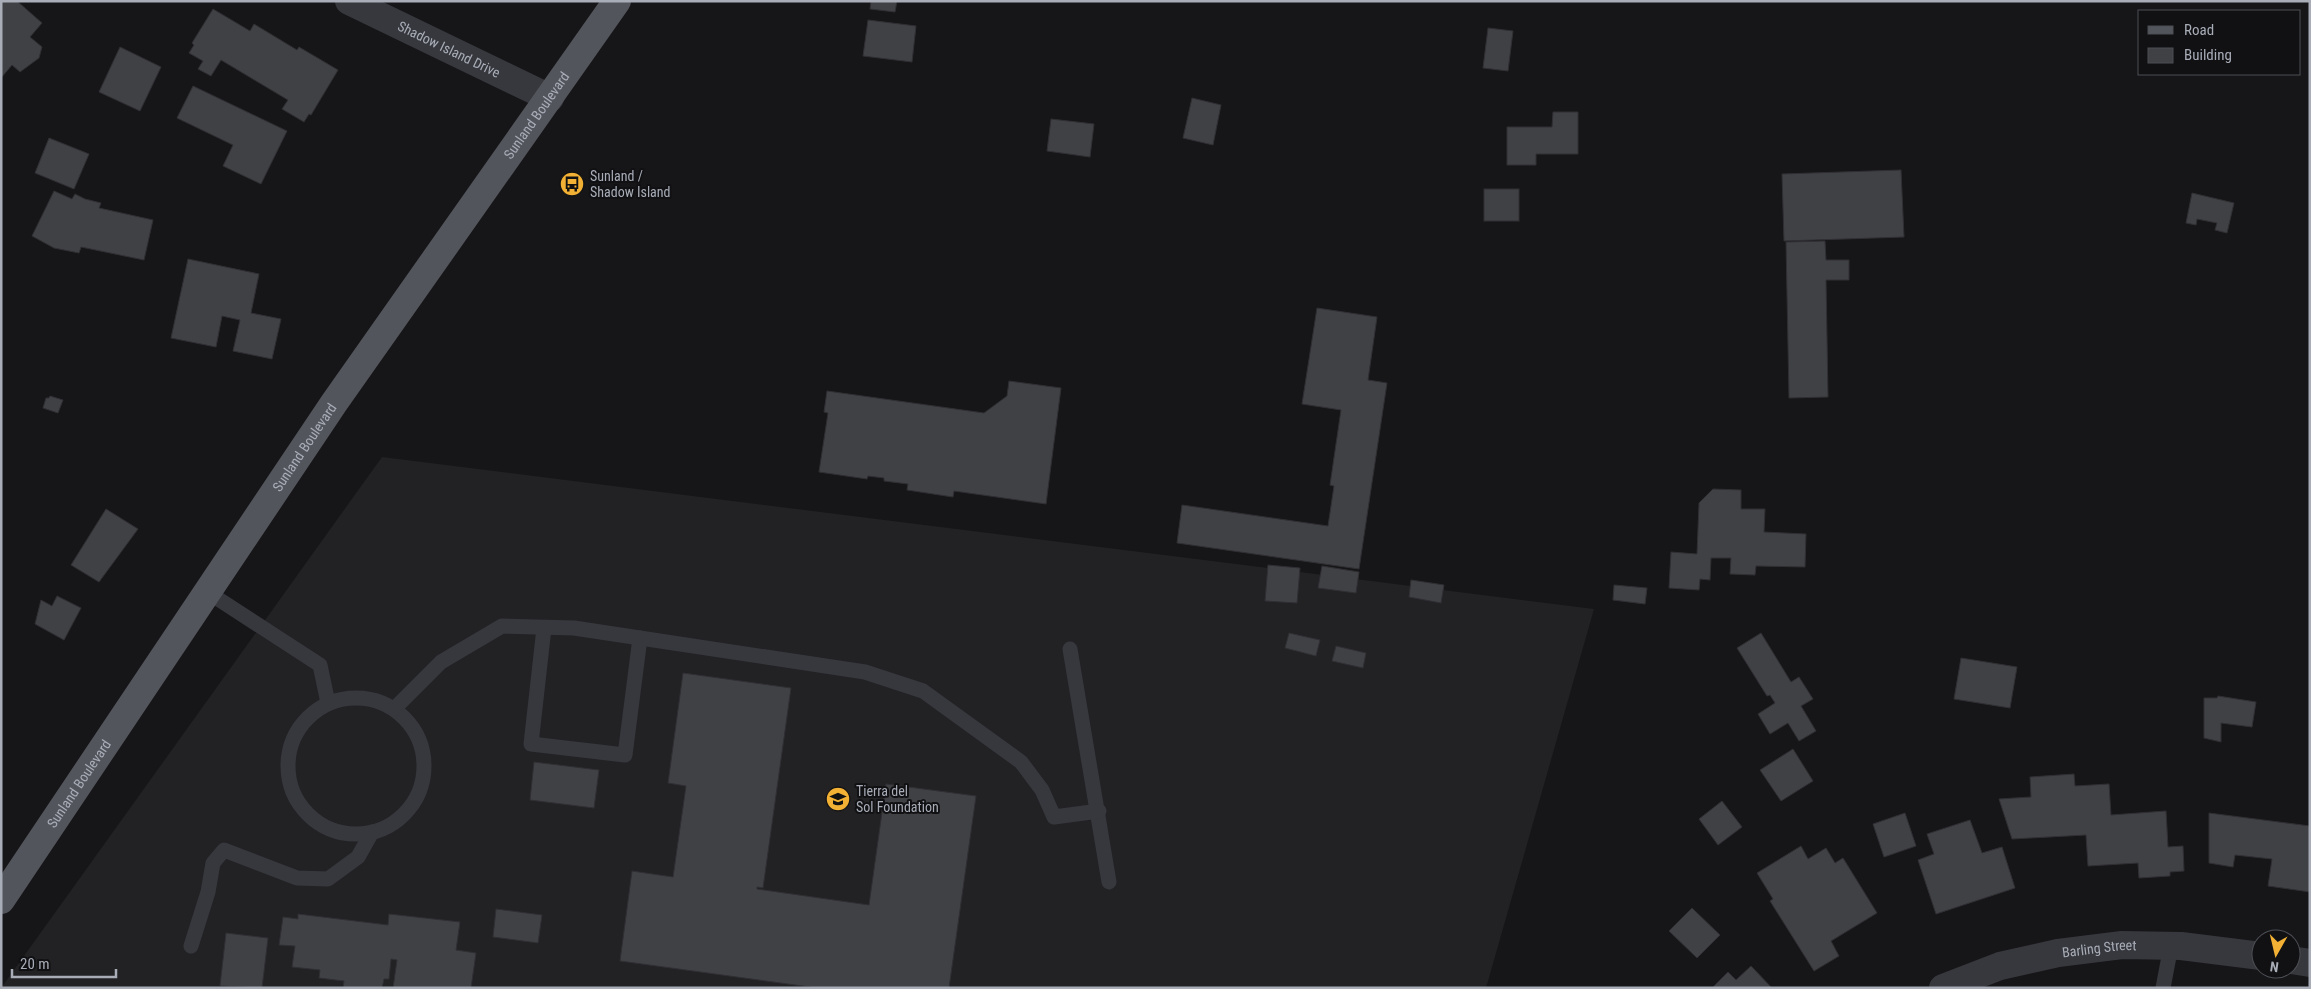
<svg xmlns="http://www.w3.org/2000/svg" width="2311" height="989" font-family="'Roboto Condensed',sans-serif">
<style>
.built{fill:#222225}
.building{fill:#404145;stroke:#303034}
.lines{fill:none;stroke-linecap:round;stroke-linejoin:round}
.lane{stroke:#37383d;stroke-width:15}
.street{stroke:#37383d;stroke-width:28}
.primary{stroke:#53555c;stroke-width:28}
.labels{text-anchor:middle;dominant-baseline:central;stroke-width:4;stroke-linejoin:round;paint-order:stroke}
.street-label{font-size:14px;fill:#a8adb8;stroke:#111113}
.poi-label{font-size:14px;fill:#a8adb8;stroke:#111113;text-anchor:start}
</style>
<rect width="100%" height="100%" fill="#161618"/>
<polygon class="built" points="382,457 1594,609 1486,988 1,988"/>
<g class="building">
<polygon points="1,1 17,1 42,23 30,37 42,47 39,58 20,72 12,65 1,78"/>
<polygon points="871,1 897,1 895,12 870,9"/>
<polygon points="213,9 250,31 254,24 297,50 299,47 338,70 311,115 309,114 304,122 282,109 288,100 221,60 211,76 198,69 203,61 189,53 194,45 192,43"/>
<polygon points="868,20 916,26 912,62 863,56"/>
<polygon points="1488,28 1513,31 1508,71 1483,68"/>
<polygon points="120,47 161,67 140,111 99,92"/>
<polygon points="193,86 287,131 261,184 223,166 233,145 177,118"/>
<polygon points="1192,98 1221,105 1213,145 1183,138"/>
<polygon points="1553,112 1578,112 1578,154 1536,154 1536,165 1507,165 1507,127 1552,127"/>
<polygon points="1051,119 1094,124 1090,157 1047,151"/>
<polygon points="49,138 89,154 74,189 35,173"/>
<polygon points="1901,170 1904,237 1784,241 1782,174"/>
<rect x="1484" y="189" width="35" height="32"/>
<polygon points="54,191 72,199 75,194 85,199 101,203 99,208 153,220 144,260 81,247 79,253 54,248 32,236"/>
<polygon points="2192,193 2234,203 2227,233 2215,230 2217,223 2197,219 2196,225 2186,223"/>
<polygon points="1825,241 1826,260 1849,260 1849,280 1826,280 1828,397 1789,398 1786,242"/>
<polygon points="188,259 259,274 251,313 281,319 272,359 233,351 240,320 222,316 216,347 171,338"/>
<polygon points="1317,308 1377,317 1368,380 1387,383 1359,569 1177,543 1182,505 1328,526 1334,486 1330,485 1341,410 1302,404"/>
<polygon points="1009,381 1061,388 1046,504 954,491 953,497 907,490 908,484 884,481 884,478 868,476 867,479 819,472 828,413 824,412 827,391 984,413 1007,396"/>
<polygon points="50,396 63,400 58,413 43,408 46,398 49,398"/>
<polygon points="1713,489 1741,490 1741,509 1765,509 1764,532 1806,534 1805,567 1756,566 1755,575 1730,574 1731,558 1711,558 1710,580 1700,579 1699,590 1669,588 1671,552 1697,554 1699,503"/>
<polygon points="106,509 138,529 99,582 71,565"/>
<polygon points="1268,565 1300,568 1297,603 1265,601"/>
<polygon points="1322,566 1359,572 1356,593 1318,588"/>
<polygon points="1411,580 1444,585 1441,603 1409,597"/>
<polygon points="1614,585 1647,588 1645,604 1613,600"/>
<polygon points="57,596 81,608 64,640 35,624 41,600 52,606"/>
<polygon points="1289,633 1320,640 1316,656 1285,648"/>
<polygon points="1761,633 1791,682 1799,677 1813,699 1801,706 1816,731 1799,741 1788,723 1770,734 1758,714 1775,703 1770,695 1767,696 1737,648"/>
<polygon points="1336,646 1366,653 1363,668 1332,661"/>
<polygon points="1961,658 2017,667 2010,708 1954,699"/>
<polygon points="683,673 791,688 763,888 757,887 757,889 869,905 886,784 976,796 949,988 817,988 620,961 632,871 673,877 686,786 668,783"/>
<polygon points="2218,696 2256,702 2252,727 2221,723 2221,742 2204,738 2204,698 2217,698"/>
<polygon points="1793,749 1813,781 1781,801 1760,770"/>
<polygon points="534,762 599,770 594,808 530,800"/>
<polygon points="2074,774 2075,786 2109,784 2111,815 2166,811 2168,847 2183,846 2184,871 2170,872 2170,876 2139,878 2138,863 2088,866 2086,835 2012,839 1999,799 2031,797 2030,777"/>
<polygon points="1722,801 1742,827 1718,845 1699,819"/>
<polygon points="1905,813 1916,846 1884,857 1873,824"/>
<polygon points="2209,813 2310,826 2310,892 2268,886 2272,859 2235,855 2233,867 2209,863"/>
<polygon points="1970,820 1982,853 2002,847 2015,888 1936,914 1918,860 1934,854 1927,834"/>
<polygon points="1801,846 1808,859 1826,848 1835,863 1843,858 1877,913 1831,941 1839,956 1814,971 1770,901 1773,899 1757,873"/>
<polygon points="1692,908 1720,935 1697,958 1669,931"/>
<polygon points="496,909 542,915 538,943 493,937"/>
<polygon points="298,914 388,925 389,914 460,922 456,950 476,953 471,988 393,988 397,960 391,959 389,979 384,979 382,988 343,988 344,981 319,978 320,970 292,967 295,946 279,945 283,917 298,919"/>
<polygon points="226,933 268,938 262,988 220,986"/>
<polygon points="1751,966 1772,988 1712,988 1728,972 1736,980"/>
</g>
<g class="lines">
<g class="lane">
<polyline points="206,591 320,665 328,703"/>
<polyline points="544,628 531,744 625,755 640,638"/>
<polyline points="1070,649 1109,882"/>
<circle cx="356" cy="766" r="68"/>
<polyline points="394,709 441,662 502,626 574,628 865,672 923,691 1021,762 1042,790 1054,817 1099,811"/>
<polyline points="191,946 208,892 213,863 224,850 297,878 328,879 358,857 372,832"/>
<polyline points="2163,988 2171,946"/>
</g>
<g class="street">
<path id="s1" d="M349,1l201,97"/>
<polyline points="2291,960 2310,963"/>
<path id="s2" d="M1943,988l57,-22 58,-13 64,-8 59,1 80,10"/>
</g>
<path class="primary" id="s3" d="M1,900l333,-497 283,-402"/>
</g>
<defs>
<g id="bus-disc" transform="scale(1.25)"><circle r="9.5" fill="#f2b134" stroke="#111113"/><path d="M-5-6H5V4H4V6H2V4H-2V6H-4V4H-5ZM-3.5-4V0h7V-4ZM-3.5 1.2v1.5H-2V1.2ZM2 1.2v1.5H3.5V1.2Z" fill="#111"/></g>
<g id="school-disc" transform="scale(1.25)"><circle r="9.5" fill="#f2b134" stroke="#111113"/><path d="M0-5L7-2L0 1L-7-2ZM-4 1L0 2.5L4 1V4Q0 6-4 4Z" fill="#111"/></g>
</defs>
<g fill-rule="evenodd">
<use href="#bus-disc" x="572" y="184"/>
<use href="#school-disc" x="838" y="799"/>
</g>
<g class="labels">
<g class="street-label">
<text stroke="none"><textPath href="#s1" startOffset="111">Shadow Island Drive</textPath></text>
<text stroke="none"><textPath href="#s3" startOffset="950">Sunland Boulevard</textPath></text>
<text stroke="none"><textPath href="#s3" startOffset="545">Sunland Boulevard</textPath></text>
<text stroke="none"><textPath href="#s3" startOffset="140">Sunland Boulevard</textPath></text>
<text stroke="none"><textPath href="#s2" startOffset="162">Barling Street</textPath></text>
</g>
<g class="poi-label">
<text x="590" y="176">Sunland /<tspan x="590" dy="16">Shadow Island</tspan></text>
<text x="856" y="791">Tierra del<tspan x="856" dy="16">Sol Foundation</tspan></text>
</g>
</g>
<rect width="2311" height="989" fill="none" stroke="#a8adb8" stroke-width="5"/>
<rect x="2138" y="10" width="162" height="65" fill="#111113" stroke="#4d4f55"/>
<rect x="2148" y="26" width="25" height="8" fill="#53555c" stroke="#4d4f55"/>
<text x="2184" y="35" font-size="15" fill="#a8adb8">Road</text>
<rect x="2148" y="48" width="25" height="15" fill="#404145" stroke="#4d4f55"/>
<text x="2184" y="60" font-size="15" fill="#a8adb8">Building</text>
<g transform="translate(2276 954) rotate(188)"><circle r="24" fill="#111113" stroke="#4d4f55"/>
<path d="M0-4L9 19L0 12L-9 19Z" fill="#f2b134"/>
<text y="-8" font-size="14" font-weight="bold" text-anchor="middle" fill="#a8adb8">N</text>
</g>
<path d="M12 969v8h104v-8" fill="none" stroke="#a8adb8" stroke-width="2.5"/>
<text x="20" y="969" font-size="15" fill="#a8adb8" stroke="#111113" stroke-width="4" paint-order="stroke">20 m</text>
</svg>
